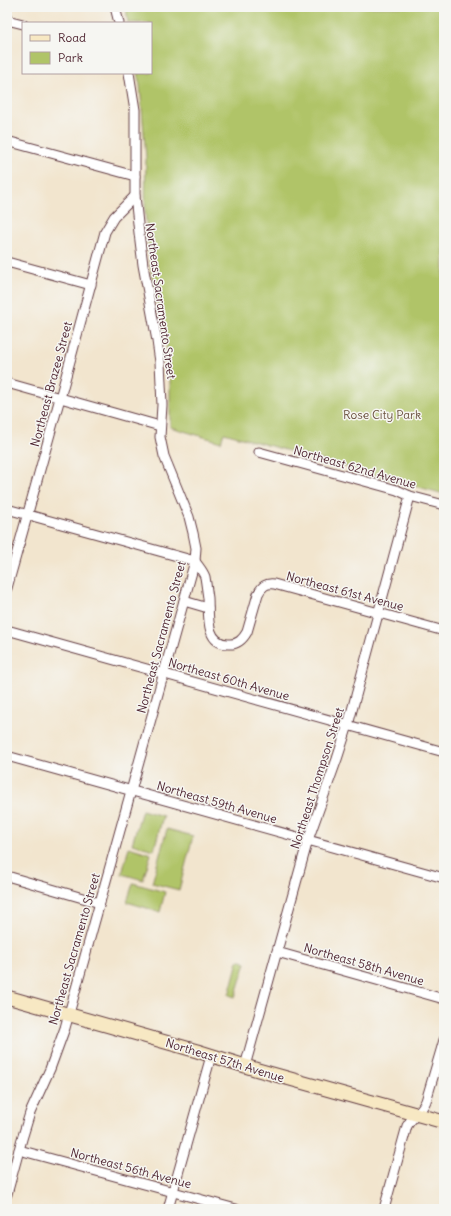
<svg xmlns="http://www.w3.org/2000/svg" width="451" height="1216" font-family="Delius,sans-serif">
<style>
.green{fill:#b0c468;stroke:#7d724a}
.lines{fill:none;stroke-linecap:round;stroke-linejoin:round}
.street-casing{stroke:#633d43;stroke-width:11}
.secondary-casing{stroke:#633d43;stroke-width:15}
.street{stroke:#fff;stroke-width:9}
.secondary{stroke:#f7e8c3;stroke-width:13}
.labels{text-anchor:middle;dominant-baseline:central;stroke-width:3;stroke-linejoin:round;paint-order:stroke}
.street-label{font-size:12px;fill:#4a1f2b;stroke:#f6f6f2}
.park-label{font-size:12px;fill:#69513d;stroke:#f6f6f2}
</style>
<rect width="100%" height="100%" fill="#f6f6f2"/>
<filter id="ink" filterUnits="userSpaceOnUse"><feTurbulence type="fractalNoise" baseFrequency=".025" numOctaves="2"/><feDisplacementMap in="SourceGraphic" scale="8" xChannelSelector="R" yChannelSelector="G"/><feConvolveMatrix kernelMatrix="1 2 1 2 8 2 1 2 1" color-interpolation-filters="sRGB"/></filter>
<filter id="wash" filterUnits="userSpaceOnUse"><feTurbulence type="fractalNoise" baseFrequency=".012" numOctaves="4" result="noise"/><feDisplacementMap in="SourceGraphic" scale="16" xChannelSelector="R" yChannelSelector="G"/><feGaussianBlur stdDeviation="0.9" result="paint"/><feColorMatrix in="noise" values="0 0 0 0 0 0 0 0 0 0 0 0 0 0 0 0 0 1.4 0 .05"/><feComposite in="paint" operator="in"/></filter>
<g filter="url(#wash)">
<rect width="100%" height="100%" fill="#f2e5ce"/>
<g class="green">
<polygon points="126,7 444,7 444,494 224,433 221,442 170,427 170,380 166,341 151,271 145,212 146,158 140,85 137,73 151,73 151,23 128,23"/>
<polygon points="142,810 163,816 154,850 132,844"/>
<polygon points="167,829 193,836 179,890 152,883"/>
<polygon points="129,847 151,854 143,880 122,874"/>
<polygon points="133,883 165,892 160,912 127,902"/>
<polygon points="240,960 246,963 235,997 229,995 238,961"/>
</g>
</g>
<g filter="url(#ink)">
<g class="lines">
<g class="street-casing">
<g id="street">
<polyline points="115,7 119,23"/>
<polyline points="7,20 23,24"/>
<polyline points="7,141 135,176"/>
<polyline points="7,262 91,285"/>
<polyline points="7,383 160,426"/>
<polyline points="259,452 397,490 410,496 444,505"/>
<path d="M7,509l188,52c3,5 8,10 10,16 1,6 2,14 3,21 1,16 -3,46 20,46 10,1 15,-5 19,-12l11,-38c4,-8 8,-11 16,-10l170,47"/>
<polyline points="7,588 60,398 105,232 114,217 135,196"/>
<polyline points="184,601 208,608"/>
<polyline points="7,630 444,752"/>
<polyline points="7,756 444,878"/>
<polyline points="7,876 100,903"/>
<polyline points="277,952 444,999"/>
<polyline points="245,1066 308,840 337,759 348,725 410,496"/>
<polyline points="19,1150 236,1209"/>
<polyline points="7,1194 22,1139 30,1113 50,1069 65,1028 195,561 196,548 193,533 189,517 164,456 160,437 162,405 160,362 157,341 143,265 139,233 135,196 135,110 129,73"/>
<polyline points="168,1209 211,1056"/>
<path d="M384,1209l23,-83c5,-9 15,-15 19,-25l18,-61"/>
</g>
</g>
<g class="secondary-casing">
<polyline id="secondary" points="7,997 197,1051 258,1070 444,1122"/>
</g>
<use href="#street" class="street"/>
<use href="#secondary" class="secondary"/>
</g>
</g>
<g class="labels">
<g class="street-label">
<text transform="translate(161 301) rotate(82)">Northeast Sacramento Street</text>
<text transform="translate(51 384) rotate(-75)">Northeast Brazee Street</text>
<text transform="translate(355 467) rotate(16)">Northeast 62nd Avenue</text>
<text transform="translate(345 591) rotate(15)">Northeast 61st Avenue</text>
<text transform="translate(161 637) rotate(-75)">Northeast Sacramento Street</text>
<text transform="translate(229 679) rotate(16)">Northeast 60th Avenue</text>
<text transform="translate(317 778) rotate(-72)">Northeast Thompson Street</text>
<text transform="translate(217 802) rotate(16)">Northeast 59th Avenue</text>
<text transform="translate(74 949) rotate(-74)">Northeast Sacramento Street</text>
<text transform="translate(364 964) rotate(16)">Northeast 58th Avenue</text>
<text transform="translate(225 1060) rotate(17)">Northeast 57th Avenue</text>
<text transform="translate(131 1168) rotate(15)">Northeast 56th Avenue</text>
</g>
<g class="park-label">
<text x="382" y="414">Rose City Park</text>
</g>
</g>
<rect width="451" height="1216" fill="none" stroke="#f6f6f2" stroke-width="24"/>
<rect x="22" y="22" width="130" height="52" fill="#f6f6f2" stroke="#b1a0a2"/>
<rect x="30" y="35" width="20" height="6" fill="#f7e8c3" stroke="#b1a0a2"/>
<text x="58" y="42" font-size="12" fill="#4a1f2b">Road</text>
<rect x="30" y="52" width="20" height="12" fill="#b0c468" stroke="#b1a0a2"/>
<text x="58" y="62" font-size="12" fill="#4a1f2b">Park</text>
</svg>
